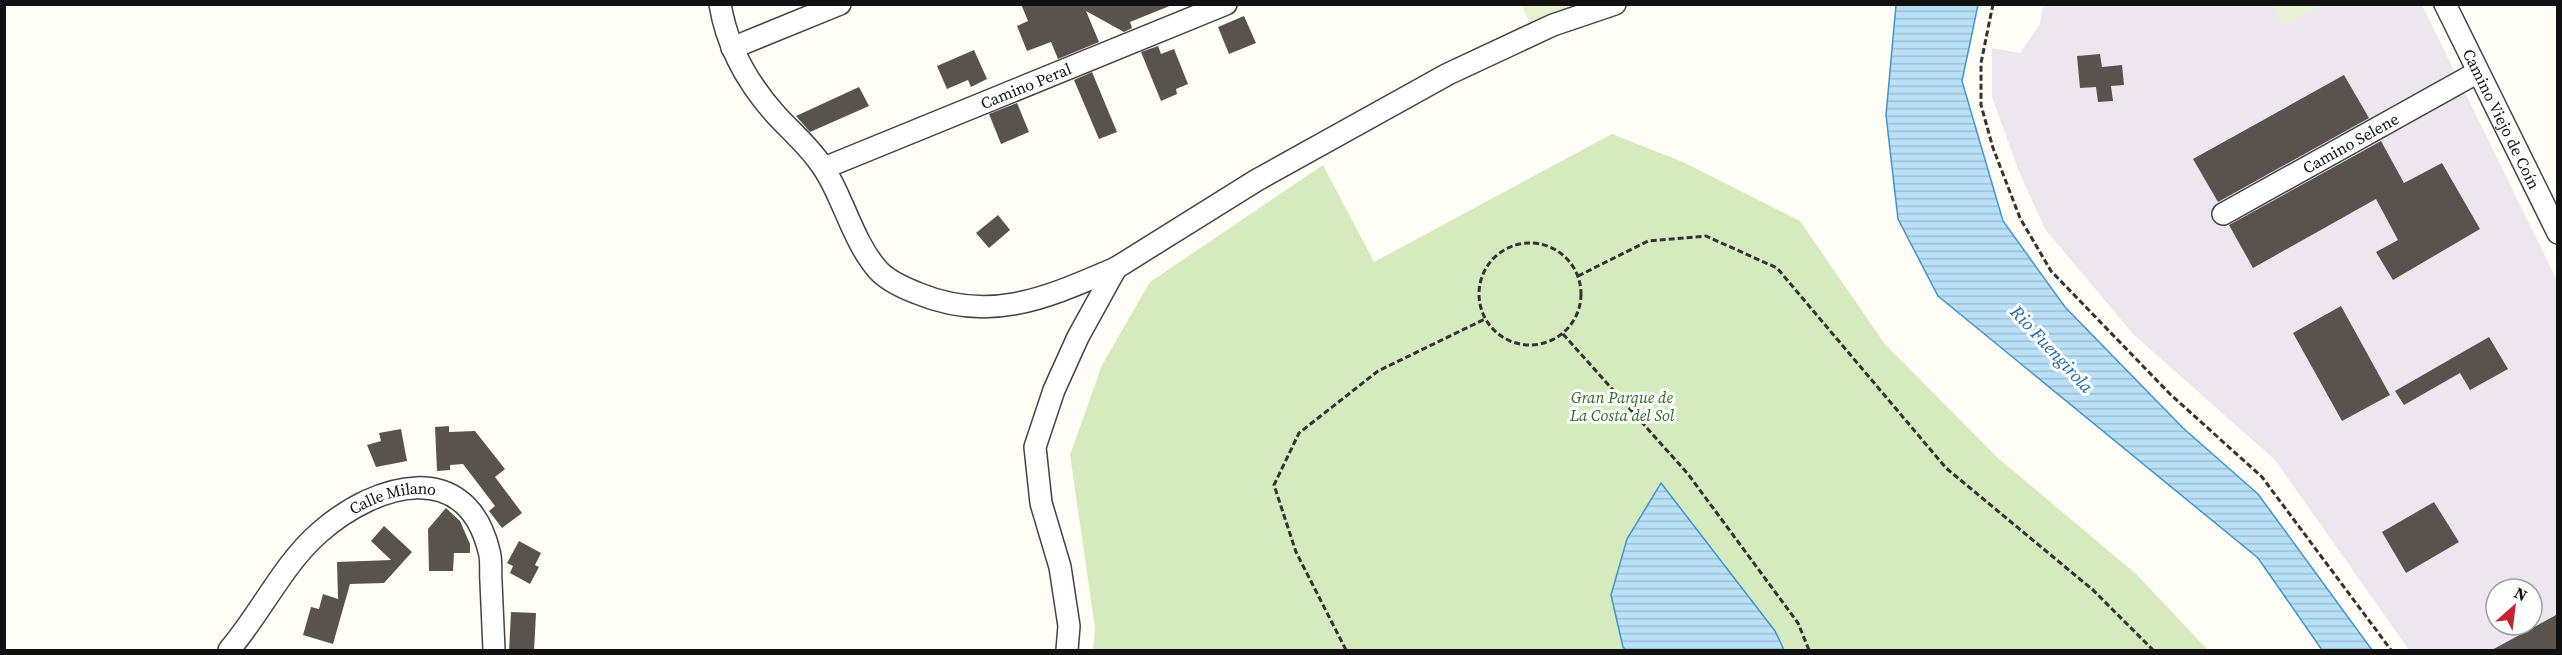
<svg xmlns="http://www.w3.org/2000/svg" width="2562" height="655" font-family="'Source Serif 4',serif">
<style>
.industrial{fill:#eee6ef;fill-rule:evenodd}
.park{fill:#d5ebbd}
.pitch{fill:#e6f2cf}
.water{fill:url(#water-rules);stroke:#3f96cf;stroke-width:1.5}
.building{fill:#5a524d}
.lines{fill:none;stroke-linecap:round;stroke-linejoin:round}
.minor-casing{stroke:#444;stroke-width:24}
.path{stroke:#333;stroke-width:3;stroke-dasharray:6 3;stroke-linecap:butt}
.minor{stroke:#fff;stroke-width:21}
.labels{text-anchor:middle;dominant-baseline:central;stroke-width:6;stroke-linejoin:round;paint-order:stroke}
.street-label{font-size:16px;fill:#111;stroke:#fff}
.park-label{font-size:16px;font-style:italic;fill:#2f6b1f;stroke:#fff}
.water-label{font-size:18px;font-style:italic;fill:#1768a6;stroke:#fff}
</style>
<defs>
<pattern id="water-rules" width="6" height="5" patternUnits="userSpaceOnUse" patternTransform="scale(1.5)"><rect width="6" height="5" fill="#b9e0f7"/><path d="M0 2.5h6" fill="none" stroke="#9ebfd3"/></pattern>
</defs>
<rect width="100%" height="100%" fill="#fffdf5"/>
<path class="industrial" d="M2043,5h379l135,275v370h-148l-134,-190 -142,-126 -88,-105 -27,-60 -26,-72v-49l28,5 20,-29zM2496,589h36v36h-36z"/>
<polygon class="park" points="1612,134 1683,162 1800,221 1884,343 1998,458 2136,574 2208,650 1093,650 1095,628 1070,455 1102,365 1150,282 1323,165 1374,262"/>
<g class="pitch">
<polygon points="1521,5 1577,5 1531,25"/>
<polygon points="2273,5 2321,5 2284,25"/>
</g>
<g class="water">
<polygon points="1896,5 1978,5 1962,81 2003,221 2065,307 2183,428 2258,494 2372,650 2322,650 2258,558 1938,296 1898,219 1886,115"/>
<polygon points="1661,483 1775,631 1784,650 1626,650 1623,647 1611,595 1627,539"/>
</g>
<g class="building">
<polygon points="1021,4 1172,4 1172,5 1130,22 1132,28 1124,32 1086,11 1099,42 1058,59 1051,42 1027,51 1017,26 1028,21"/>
<polygon points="1244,16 1256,43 1229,54 1218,27"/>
<polygon points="1158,46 1161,54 1174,49 1188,84 1176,89 1177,94 1161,101 1141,52"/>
<polygon points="974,50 987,79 971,87 968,80 947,89 937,66"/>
<polygon points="2100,54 2102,67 2122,65 2124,85 2111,86 2113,101 2098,102 2096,87 2080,88 2077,56"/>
<polygon points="1092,72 1117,132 1099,139 1074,80"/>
<polygon points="2344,75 2369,118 2218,202 2193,159"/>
<polygon points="859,87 869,106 810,132 796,116"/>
<polygon points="1017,103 1029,132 1001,144 989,114"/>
<polygon points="2381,141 2404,183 2442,163 2480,229 2393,280 2376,252 2398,240 2376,199 2253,268 2229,225"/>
<polygon points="998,215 1010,230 989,248 976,233"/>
<polygon points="2341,306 2390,395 2342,421 2293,333"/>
<polygon points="2489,337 2508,369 2470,390 2460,373 2404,405 2395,391"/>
<polygon points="449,426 449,432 475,431 505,469 495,477 522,513 502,528 489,511 495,506 463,464 450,465 450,470 437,471 435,427"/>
<polygon points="401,429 407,461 376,467 367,445 381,441 379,433"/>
<polygon points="2434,502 2459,542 2406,573 2382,532"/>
<polygon points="446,508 460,521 470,544 470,553 454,553 453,571 429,571 428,529"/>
<polygon points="384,526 412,552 384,583 350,584 333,644 303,635 311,607 319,609 323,594 338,599 337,562 391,560 371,541"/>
<polygon points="519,541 541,553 535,565 539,567 530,584 510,573 513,566 507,563"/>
<polygon points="511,612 536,613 534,651 509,651"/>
<polygon points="2558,614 2558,651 2490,651"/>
</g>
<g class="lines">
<g class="minor-casing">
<g id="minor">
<path d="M720,4c7,43 28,80 57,112 13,14 28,27 40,43 26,33 33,79 61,111 10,11 26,18 39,23 74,31 131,4 199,-25"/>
<path id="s1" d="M2445,4l113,229"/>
<polyline points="732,48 840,4"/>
<path id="s2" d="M824,168l402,-164"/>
<path id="s3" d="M2223,214l255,-142"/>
<path id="s4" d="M229,650c32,-37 54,-86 91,-118 56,-49 146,-75 169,19 3,9 1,21 2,31 1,23 2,46 3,68"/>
<polyline points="1067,650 1069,626 1060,567 1041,503 1035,447 1054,390 1078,337 1116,268 1257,180 1448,74 1553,25 1615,4"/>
</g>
</g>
<g class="path">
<polyline points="1993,4 1981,63 1981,105 1993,148 2020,218 2051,271 2170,394 2262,477 2391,650"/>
<circle cx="1530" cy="294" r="51"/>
<polyline points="1578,276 1648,241 1706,236 1777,268 1946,468 2093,590 2153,650"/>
<polyline points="1563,334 1688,474 1798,623 1809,650"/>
<polyline points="1346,650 1296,552 1274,485 1299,433 1378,371 1485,319"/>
</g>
<use href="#minor" class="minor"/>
</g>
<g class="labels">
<g class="street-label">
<text stroke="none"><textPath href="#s2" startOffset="218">Camino Peral</textPath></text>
<text stroke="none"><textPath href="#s1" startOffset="128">Camino Viejo de Coín</textPath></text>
<text stroke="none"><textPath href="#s3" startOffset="146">Camino Selene</textPath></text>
<text stroke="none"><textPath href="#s4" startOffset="232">Calle Milano</textPath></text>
</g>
<g class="park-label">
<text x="1622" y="397">Gran Parque de<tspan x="1622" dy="18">La Costa del Sol</tspan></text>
</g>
<g class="water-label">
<text transform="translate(2052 349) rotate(47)">Rio Fuengirola</text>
</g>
</g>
<rect width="2562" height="655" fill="none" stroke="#111111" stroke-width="12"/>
<g transform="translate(2514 607) rotate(28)"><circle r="28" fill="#ffffff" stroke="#a0a0a0" stroke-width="1.5"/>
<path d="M0-4.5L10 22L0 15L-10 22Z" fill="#c4262e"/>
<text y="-9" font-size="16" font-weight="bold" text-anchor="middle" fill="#111111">N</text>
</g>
</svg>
